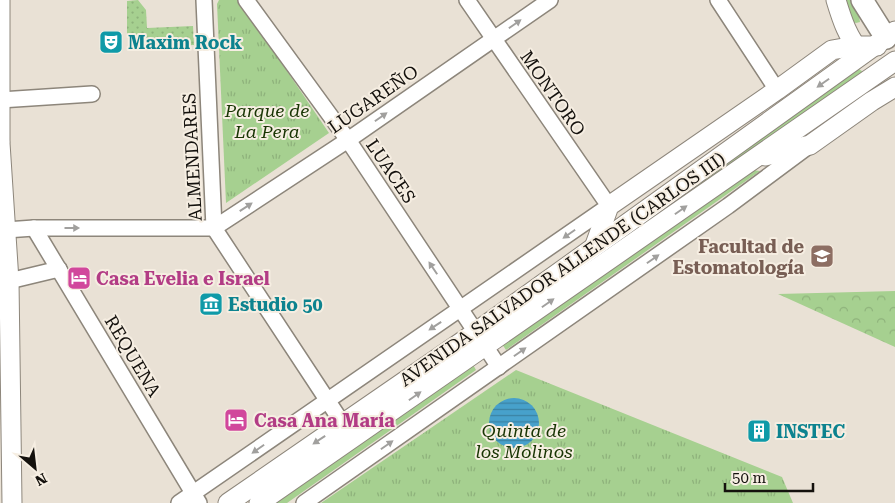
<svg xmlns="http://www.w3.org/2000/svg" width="895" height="503" font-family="'Roboto Serif',serif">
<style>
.grass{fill:#a6d090}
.forest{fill:url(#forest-crowns)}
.park{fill:url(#park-tufts)}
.garden{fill:url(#garden-dots)}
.water{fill:url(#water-rules)}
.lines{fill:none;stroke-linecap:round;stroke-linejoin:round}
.minor-casing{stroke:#8d867b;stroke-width:18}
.major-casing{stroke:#8d867b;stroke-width:21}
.highway-casing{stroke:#8d867b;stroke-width:24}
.minor{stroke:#fff;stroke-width:15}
.major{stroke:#fff;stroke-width:19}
.highway{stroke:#fff;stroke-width:21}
.oneway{fill:#a1a09e}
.labels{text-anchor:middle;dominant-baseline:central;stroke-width:4;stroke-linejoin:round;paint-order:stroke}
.culture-label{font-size:18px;font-weight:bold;fill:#0d838f;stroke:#f6eee2;text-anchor:start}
.street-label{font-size:18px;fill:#14110d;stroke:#f6eee2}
.park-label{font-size:18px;font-style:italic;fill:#183503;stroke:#f6eee2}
.education-label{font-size:18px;font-weight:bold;fill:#785e54;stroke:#f6eee2;text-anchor:end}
.hotel-label{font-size:18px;font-weight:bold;fill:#b23c85;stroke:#f6eee2;text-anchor:start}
</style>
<defs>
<pattern id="forest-crowns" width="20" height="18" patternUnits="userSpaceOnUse" patternTransform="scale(1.25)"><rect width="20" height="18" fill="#a6d090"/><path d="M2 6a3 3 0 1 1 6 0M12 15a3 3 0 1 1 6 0" fill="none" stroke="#8eb27b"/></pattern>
<pattern id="park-tufts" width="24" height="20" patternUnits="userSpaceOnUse" patternTransform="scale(1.25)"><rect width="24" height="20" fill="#a6d090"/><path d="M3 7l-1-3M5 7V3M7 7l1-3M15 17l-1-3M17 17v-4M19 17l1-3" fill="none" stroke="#8eb27b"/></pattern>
<pattern id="garden-dots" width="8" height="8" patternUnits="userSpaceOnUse" patternTransform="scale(1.25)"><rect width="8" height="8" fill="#a6d090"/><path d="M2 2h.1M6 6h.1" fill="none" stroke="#8eb27b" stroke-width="1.8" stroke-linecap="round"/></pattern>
<pattern id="water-rules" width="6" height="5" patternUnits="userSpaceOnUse" patternTransform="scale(1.25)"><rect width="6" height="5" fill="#47a1cb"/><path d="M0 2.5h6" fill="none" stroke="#3a82a3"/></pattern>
</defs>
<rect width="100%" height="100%" fill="#e9e1d5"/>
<g class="grass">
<polygon points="842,0 850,0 859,16 860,22 856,23 851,21"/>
<polygon points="859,69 863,72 484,337 482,333"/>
<polygon points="744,169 760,171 506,350 500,341"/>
<polygon points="471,361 476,370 287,503 269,503"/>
</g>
<polygon class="forest" points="895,291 895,347 778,294"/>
<g class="park">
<polygon points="219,0 239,0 329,133 226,203 217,4"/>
<polygon points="516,370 782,477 793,503 321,503"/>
</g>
<polygon class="garden" points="138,0 146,10 147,28 193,26 194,45 147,46 146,36 127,36 127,1"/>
<circle class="water" cx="514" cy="423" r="25"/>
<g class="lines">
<g class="minor-casing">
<g id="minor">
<polyline points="204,0 214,228 343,424"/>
<polyline points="246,0 348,140 499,367"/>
<polyline points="718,0 777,90"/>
<polyline points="0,100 92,94"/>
<polyline points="34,228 199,503"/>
<polyline points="6,230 34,228 214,228 348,140 550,0"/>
<polyline points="3,289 9,281 59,269"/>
<polyline points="179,503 609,206 467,0"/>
<polyline points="304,503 728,206 806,148"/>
</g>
</g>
<g class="major-casing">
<g id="major">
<path d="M836,0c6,20 12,38 26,54"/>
<polyline points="0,141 0,0"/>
<polyline points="0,143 9,281 12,503"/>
<polyline points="765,156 810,145 872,101 895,87"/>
<polyline points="595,245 609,206 777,90 832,50 855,46 877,46"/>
<polyline points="228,503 476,332 895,31"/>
<polyline points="259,503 895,61"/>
</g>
</g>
<g class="highway-casing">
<polyline id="highway" points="862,0 886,38"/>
</g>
<use href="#minor" class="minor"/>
<use href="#major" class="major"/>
<use href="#highway" class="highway"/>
</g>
<defs><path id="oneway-solid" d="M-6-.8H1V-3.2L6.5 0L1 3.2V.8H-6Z" transform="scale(1.25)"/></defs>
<g class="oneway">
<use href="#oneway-solid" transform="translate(515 24) rotate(-35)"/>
<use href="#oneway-solid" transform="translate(823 83) rotate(145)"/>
<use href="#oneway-solid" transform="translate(381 117) rotate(-35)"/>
<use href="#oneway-solid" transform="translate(246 207) rotate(-33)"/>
<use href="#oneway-solid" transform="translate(681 210) rotate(-35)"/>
<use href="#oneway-solid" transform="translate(72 228)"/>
<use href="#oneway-solid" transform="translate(569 234) rotate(145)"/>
<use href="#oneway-solid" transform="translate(653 259) rotate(-35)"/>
<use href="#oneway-solid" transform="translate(433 268) rotate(-124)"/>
<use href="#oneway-solid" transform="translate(548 303) rotate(-35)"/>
<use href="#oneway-solid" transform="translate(435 326) rotate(146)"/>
<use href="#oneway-solid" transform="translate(520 352) rotate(-35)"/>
<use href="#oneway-solid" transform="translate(415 396) rotate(-35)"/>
<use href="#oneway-solid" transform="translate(319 440) rotate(146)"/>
<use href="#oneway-solid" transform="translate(387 445) rotate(-35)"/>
<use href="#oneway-solid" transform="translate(258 449) rotate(145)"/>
</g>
<defs>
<g id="theatre-square" transform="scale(1.25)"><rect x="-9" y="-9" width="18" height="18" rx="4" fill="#0f9aa8" stroke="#f6eee2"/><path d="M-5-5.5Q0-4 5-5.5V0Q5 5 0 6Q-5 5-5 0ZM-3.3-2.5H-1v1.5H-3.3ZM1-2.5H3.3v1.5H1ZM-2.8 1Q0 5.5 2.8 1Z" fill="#fff"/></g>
<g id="university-square" transform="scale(1.25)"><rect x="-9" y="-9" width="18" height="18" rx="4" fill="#8d6e63" stroke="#f6eee2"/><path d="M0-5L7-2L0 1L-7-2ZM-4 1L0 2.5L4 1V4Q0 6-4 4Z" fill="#fff"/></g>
<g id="hotel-square" transform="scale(1.25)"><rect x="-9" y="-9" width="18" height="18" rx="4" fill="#d1479c" stroke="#f6eee2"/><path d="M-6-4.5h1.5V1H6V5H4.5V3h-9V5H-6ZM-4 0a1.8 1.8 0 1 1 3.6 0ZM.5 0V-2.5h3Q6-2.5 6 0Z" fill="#fff"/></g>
<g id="museum-square" transform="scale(1.25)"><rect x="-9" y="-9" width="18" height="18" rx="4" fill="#0f9aa8" stroke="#f6eee2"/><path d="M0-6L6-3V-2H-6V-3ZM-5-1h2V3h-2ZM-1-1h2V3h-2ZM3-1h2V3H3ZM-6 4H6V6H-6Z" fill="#fff"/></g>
<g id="building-square" transform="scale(1.25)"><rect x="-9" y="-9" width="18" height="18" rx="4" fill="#0f9aa8" stroke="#f6eee2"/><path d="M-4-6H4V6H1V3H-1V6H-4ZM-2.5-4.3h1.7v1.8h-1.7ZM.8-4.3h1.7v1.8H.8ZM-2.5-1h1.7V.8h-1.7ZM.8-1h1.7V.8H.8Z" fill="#fff"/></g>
</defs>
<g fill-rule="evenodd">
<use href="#theatre-square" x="111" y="42"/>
<use href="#university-square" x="822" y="256"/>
<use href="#hotel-square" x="79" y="278"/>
<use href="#museum-square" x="211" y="304"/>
<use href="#hotel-square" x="236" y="420"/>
<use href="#building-square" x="759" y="431"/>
</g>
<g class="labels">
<g class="culture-label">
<text x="128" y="42">Maxim Rock</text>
<text x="228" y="304">Estudio 50</text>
<text x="776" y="431">INSTEC</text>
</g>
<g class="street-label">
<text transform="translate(553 93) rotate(55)">MONTORO</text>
<text transform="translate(373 99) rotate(-35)">LUGAREÑO</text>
<text transform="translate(192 157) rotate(-93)">ALMENDARES</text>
<text transform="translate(391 171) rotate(56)">LUACES</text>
<text transform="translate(562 269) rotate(-35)">AVENIDA SALVADOR ALLENDE (CARLOS III)</text>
<text transform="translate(133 356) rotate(59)">REQUENA</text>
</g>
<g class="park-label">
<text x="267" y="110">Parque de<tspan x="267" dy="21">La Pera</tspan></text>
<text x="524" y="430">Quinta de<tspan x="524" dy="21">los Molinos</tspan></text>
</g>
<g class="education-label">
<text x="804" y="246">Facultad de<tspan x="804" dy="21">Estomatología</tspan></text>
</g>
<g class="hotel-label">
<text x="96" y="278">Casa Evelia e Israel</text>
<text x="254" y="420">Casa Ana María</text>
</g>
</g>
<g transform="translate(35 468) rotate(152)" stroke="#f6eee2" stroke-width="4" paint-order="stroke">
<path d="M0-4L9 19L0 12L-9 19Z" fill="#14110d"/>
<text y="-8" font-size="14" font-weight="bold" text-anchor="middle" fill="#14110d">N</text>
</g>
<path d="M725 483v8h88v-8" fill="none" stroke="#14110d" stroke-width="2.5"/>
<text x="732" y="483" font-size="15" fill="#14110d" stroke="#f6eee2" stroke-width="4" paint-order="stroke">50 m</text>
</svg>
